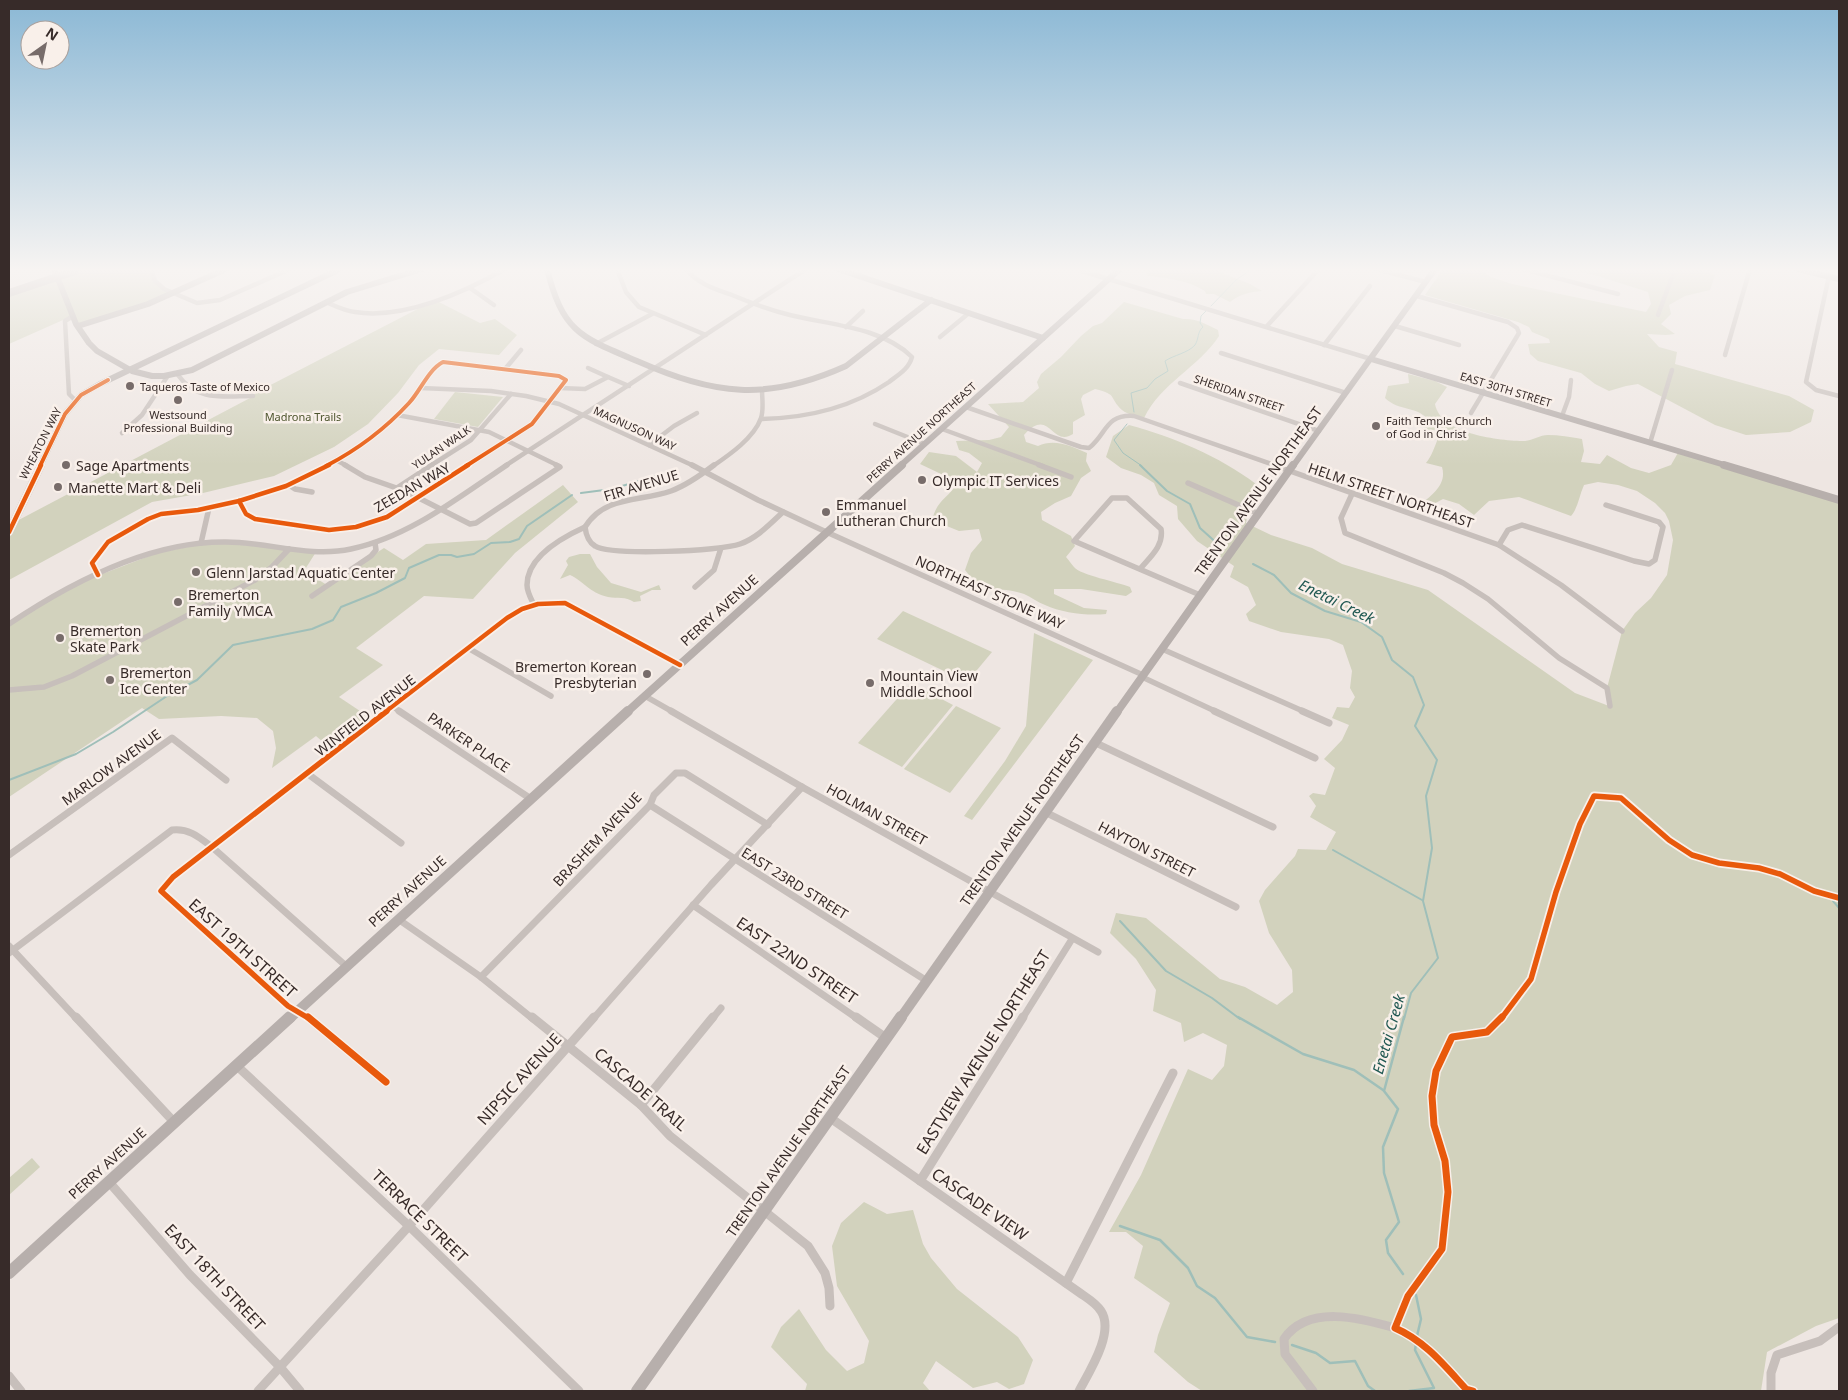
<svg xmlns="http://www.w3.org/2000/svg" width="1848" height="1400" font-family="'Noto Sans',sans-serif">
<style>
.green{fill:#d2d2bd}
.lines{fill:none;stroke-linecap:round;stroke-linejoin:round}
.stream-far2{stroke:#9fbfb9;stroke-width:1}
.stream-far1{stroke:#9fbfb9;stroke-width:2}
.stream{stroke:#9fbfb9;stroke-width:2.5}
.street-far3{stroke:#c7bfbb;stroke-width:4.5}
.street-far2{stroke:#c7bfbb;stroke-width:5.5}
.street-far1{stroke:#c7bfbb;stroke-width:7}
.street{stroke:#c7bfbb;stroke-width:9}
.secondary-far3{stroke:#b7afac;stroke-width:6}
.secondary-far2{stroke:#b7afac;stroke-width:8}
.secondary-far1{stroke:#b7afac;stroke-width:10}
.secondary{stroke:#b7afac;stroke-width:12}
.primary-bridge{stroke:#b6adaa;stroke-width:8}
.cycleway-far3-casing{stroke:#f9f0ea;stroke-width:6}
.cycleway-far2-casing{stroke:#f9f0ea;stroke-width:8}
.cycleway-far1-casing{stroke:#f9f0ea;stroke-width:9}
.cycleway-casing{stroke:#f9f0ea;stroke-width:10}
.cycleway-far3{stroke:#e8590c;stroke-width:4}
.cycleway-far2{stroke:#e8590c;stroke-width:4.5}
.cycleway-far1{stroke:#e8590c;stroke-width:5.5}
.cycleway{stroke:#e8590c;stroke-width:7}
.poi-dot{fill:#776c6a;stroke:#f9f0ea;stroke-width:2}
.labels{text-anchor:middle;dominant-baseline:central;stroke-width:5;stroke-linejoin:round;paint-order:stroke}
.far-poi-label{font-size:11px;fill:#372b29;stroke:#f9f0ea;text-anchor:start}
.far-street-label{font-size:11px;fill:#372b29;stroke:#f9f0ea}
.far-park-label{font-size:11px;fill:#4e552e;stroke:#f9f0ea}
.poi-label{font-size:14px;fill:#372b29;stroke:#f9f0ea;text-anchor:start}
.street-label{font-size:14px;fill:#372b29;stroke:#f9f0ea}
.water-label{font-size:15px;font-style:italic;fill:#205852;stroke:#f9f0ea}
.near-street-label{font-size:16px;fill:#372b29;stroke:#f9f0ea}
</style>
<rect width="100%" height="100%" fill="#eee6e2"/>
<g class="green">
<polygon points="79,269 151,269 155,281 173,294 78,326 72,316 9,344 9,293"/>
<path d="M1144,269h68l38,15 12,7c-12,1 -22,3 -32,11l-16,-8h-8l-1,-3c-18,-11 -36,-13 -57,-15z"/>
<polygon points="1443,269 1479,269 1491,277 1512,284 1646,312 1651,304 1648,292 1598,276 1569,269 1698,269 1715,275 1710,290 1685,296 1669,305 1671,314 1661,324 1675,334 1666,335 1647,334 1659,347 1677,352 1675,364 1789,396 1814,410 1811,422 1790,432 1746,435 1715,425 1638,384 1626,386 1609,391 1595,384 1581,373 1538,361 1530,354 1528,344 1550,343 1549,339 1532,332 1529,327 1518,322 1425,295"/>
<polygon points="435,300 480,323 495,319 517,335 499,355 439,349 419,365 398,393 368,424 334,447 274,476 203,493 152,502 9,580 9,532 13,523 250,398 257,392"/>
<path d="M1124,302l59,17c13,-1 23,5 35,11l1,6c-20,31 -58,47 -75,82 -7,-2 -16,-3 -22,-8 -14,-13 -3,-15 -27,-21l-12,6 -2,4 4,16 -12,7v12c-22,14 -23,-28 -49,1l2,7 12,4c16,-8 34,0 49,7l-1,8 5,10 -10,7 -10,18 -16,7 -14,9 1,8 29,16 4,10 -9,11c3,3 5,7 8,10 6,8 44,15 56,20l2,5 -6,4 -45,-7h-27v5l30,14 23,2 -1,4c-18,2 -44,-1 -61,-9 -8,-3 -14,-8 -21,-11 -26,-9 -39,2 -59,-24l6,-17 11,-13 -3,-11 -20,2 -27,-11c6,-22 15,-20 26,-38l-38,-18 9,-12 27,4 21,16 5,-9 -13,-10 -10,-3 -3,-9 33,-1 12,-3 8,-10 -21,-23 35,-2 16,-14 -2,-6 4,-8 20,-17 20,-21 12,-10 9,-3z"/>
<path d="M1408,374l27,7 12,6 -12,17c5,30 65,37 90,37 8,-1 15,-6 23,-6 11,0 22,2 34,4l2,12 -3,11 19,2 7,-9 24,13 18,5 22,-8 8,-14 160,49v818l-23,8 -49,26 -6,39h-559l-14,-9 -34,-30 4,-17 12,-32 -36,-25 9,-32 -17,-14h-17l32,-57 47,-106 24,11 12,-14 3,-21 -24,-12 -19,9 -3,-19 -28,-12 3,-21 -20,-31 -26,-26 6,-20 30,5 74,61 25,8 32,18 16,-13 -1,-22 -23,-37 -10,-32 6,-11 30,-34 3,-7 28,1 10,-18 -26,-15 6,-11 -7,-10 4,-3 12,2 10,-27 -11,-9 18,-19 7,-15 -17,-7 5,-11 12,1 6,-11 -5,-9 2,-17 -9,-26 -14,-6 -48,-7 -32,-11 -3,-7 10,-9 -8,-18 -18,-10 4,-11 -37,-25 -19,-22 -1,-13 -18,-11 -5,-12 -13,-8 -20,-7 -15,-11 7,-21 16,-11c44,12 90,31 127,59l-5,9 -5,30 25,12 41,13 30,16 86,26 147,103 34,13 -2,-18 15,-57 13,-18 16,-15 16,-23 6,-35 -4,-19 -4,-8 -10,-10 -18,-12 -19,-6 -20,-3 -14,3c-5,11 -6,23 -13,31l-52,-19 -30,4 -15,14 -15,-11 -16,-5 -13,7 -9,-2c12,-10 26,-20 21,-37l-16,-4c8,-10 10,-22 16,-34l-19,2 5,-12c-14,-14 -28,-7 -43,-21l3,-12 21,-3z"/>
<polygon points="455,392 503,397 478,427 434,419"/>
<polygon points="563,485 578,502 515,553 473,599 424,596 356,648 383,665 339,697 372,719 332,750 316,736 272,768 276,748 273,731 257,718 221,716 159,719 142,708 9,797 9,624 84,581 157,553 213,542 316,552 304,571 327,585 384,548 403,560 426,544 486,540"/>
<path d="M580,554h10l7,13 14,16 30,9 18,-7 2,5h-9l-12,6 1,5 -7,1c-9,-6 -16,-3 -26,-5 -20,-5 -23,-15 -38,-22l-10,4 8,-14 -2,-4 3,-4z"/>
<polygon points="903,611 992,652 967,682 877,639"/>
<polygon points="1034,633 1093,660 972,820 964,816 1005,761 1026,726"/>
<polygon points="911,683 953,705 902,767 858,743"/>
<polygon points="956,706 1001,728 950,793 904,769"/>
<polygon points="32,1158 40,1167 9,1195 9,1178"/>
<polygon points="864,1202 887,1214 913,1210 923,1244 931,1258 957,1289 1018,1337 1033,1360 1024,1384 1009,1389 997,1382 973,1388 936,1361 923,1383 930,1391 805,1391 807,1384 771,1347 781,1327 799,1309 826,1350 847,1371 864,1363 869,1341 837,1286 832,1246 841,1223"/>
</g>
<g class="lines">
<g class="stream-far2">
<polyline points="1211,306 1236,280 1252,269"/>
<path d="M1134,412l-3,-19 16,-5 8,-9 13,-8 -3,-10c9,-6 23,-8 30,-16 4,-6 2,-13 8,-18l-3,-4 1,-7 6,-6"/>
<polyline points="1127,424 1114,440 1123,453 1142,466"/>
</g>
<g class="stream-far1">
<polyline points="1140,465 1167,491 1190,504 1200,528 1220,546"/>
<polyline points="581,493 612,489 659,475"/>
<polyline points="1253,564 1274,575 1291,593 1325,611 1361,622 1382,637 1392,660 1413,677 1424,705 1415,726 1437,760 1426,796 1432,848 1423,901 1438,958 1411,993 1404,1019"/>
<polyline points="9,780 76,754 113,732 167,696 197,680 233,645 312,629 333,620 341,607 376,593 405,578 409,568 439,555 451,555 457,557 474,554 491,543 510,542 519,539 527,526 572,495"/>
<polyline points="1333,850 1422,900"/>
<polyline points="1833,901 1839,908"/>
<polyline points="1120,921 1166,971 1212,998 1240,1019"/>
</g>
<g class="stream">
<polyline points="1238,1017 1303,1054 1354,1070 1383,1090"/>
<polyline points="1120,1226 1160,1240 1188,1268 1197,1286 1215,1298 1247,1337 1275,1342"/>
<polyline points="1403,1274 1388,1253 1386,1240 1399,1222 1384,1173 1383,1147 1398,1109 1384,1091 1404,1017"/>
<polyline points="1416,1295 1421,1319 1417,1336"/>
<polyline points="1292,1345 1316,1353 1330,1363 1355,1361 1368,1386 1375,1391"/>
<polyline points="1409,1391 1434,1388 1415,1350 1416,1344"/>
</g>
<g class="street-far3">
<polyline points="151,269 155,281 164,289 197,303 220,300 290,269"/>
<polyline points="617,269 626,292 639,307 706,335"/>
<path d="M686,269c12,15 29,20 46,26 19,8 38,15 58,20 40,10 92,12 122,42 -3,12 -14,18 -23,25 -38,26 -82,36 -128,37"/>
<polyline points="1259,269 1261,269"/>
<polyline points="1376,269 1426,282"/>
<polyline points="1522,269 1618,294"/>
<polyline points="1082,271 1371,359"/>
<polyline points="1829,276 1806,382 1816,390 1839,396"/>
<polyline points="470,288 494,305"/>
<polyline points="1417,296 1508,322 1517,328 1519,333 1471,413"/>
<path d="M326,302c9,4 19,9 29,10 48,8 110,-20 150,-43"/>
<polyline points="1658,315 1675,269"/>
<polyline points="73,316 65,321 69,394 75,400"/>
<polyline points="1267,326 1319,269"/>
<polyline points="1395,326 1459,345"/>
<polyline points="846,327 863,311"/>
<polyline points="940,337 969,313"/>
<polyline points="596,344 652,314"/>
<polyline points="1324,345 1370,286"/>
<polyline points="1221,353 1346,393"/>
<polyline points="1725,355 1750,269"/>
<polyline points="588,368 608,377"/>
<polyline points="505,369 521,350"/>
<path d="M178,375c19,27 46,21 75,21"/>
<polyline points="1180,383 1319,431"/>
<polyline points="421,388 491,391 526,396 559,404 694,466"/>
<polyline points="560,388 585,389 608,377 629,386"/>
<path d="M966,407l115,40 8,1c18,-14 16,-34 45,-32l143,50"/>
<polyline points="397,415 489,432 559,466"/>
<polyline points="1562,416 1569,397 1571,380"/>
<polyline points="875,424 925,444"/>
<polyline points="942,429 1043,466"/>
<polyline points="122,433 142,415 167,377"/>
<polyline points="1650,443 1672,370"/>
<polyline points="649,445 674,426 697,413"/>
<polyline points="336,460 347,466"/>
<path d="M326,466c31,-16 59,-37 83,-63 12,-13 19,-33 34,-41l116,14 7,4 -34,44 -66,42"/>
<polyline points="430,466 471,440 511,394"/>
<polyline points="505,466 806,269"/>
<path d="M713,466c16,-11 41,-28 48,-48 3,-9 1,-19 1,-28"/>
</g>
<g class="street-far2">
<polyline points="345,465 365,477 405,491 470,524 476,523 560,467 556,465"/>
<polyline points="692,465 758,500 822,530 1143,675"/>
<path d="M714,465c-13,10 -27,20 -43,26 -31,11 -66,4 -86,36 1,8 3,15 10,19 16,10 126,5 145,-2 17,-6 30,-20 43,-32"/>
<polyline points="1039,465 1071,477"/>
<polyline points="1273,465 1499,545 1561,585 1622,631"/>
<polyline points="1188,483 1259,514"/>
<polyline points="289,485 295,489 312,492"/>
<polyline points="397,488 432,465"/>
<polyline points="1352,494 1341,518 1345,533 1444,573 1463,583 1488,599 1559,658 1607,688 1610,706"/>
<polyline points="239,501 246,514 255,519 329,530 356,527 387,517 468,465"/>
<polyline points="239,501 286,486 329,465"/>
<polyline points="201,543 209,508"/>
<polyline points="1499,545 1508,530 1522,525 1634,561 1649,564 1655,560 1663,527 1659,522 1606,505"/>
<path d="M1140,569c10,-12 24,-23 21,-40l-34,-31h-15l-38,43 126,54"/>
<polyline points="98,575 92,563 108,542 148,519 161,514 198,510 239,501"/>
<polyline points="695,587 714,570 721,548"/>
<polyline points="312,596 371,556 376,550 375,543"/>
<path d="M533,603c-3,-6 -6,-12 -6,-18 0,-29 36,-48 58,-58"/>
<path d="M9,624c61,-41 142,-83 217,-82 42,0 83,16 125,7 58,-12 108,-52 156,-84"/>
<polyline points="468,648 551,696"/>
<polyline points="1162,649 1305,712"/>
<polyline points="1142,677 1217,712"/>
<polyline points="9,690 44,687 72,676 255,580 272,567 289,549"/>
<polyline points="645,696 673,712"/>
<polyline points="393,707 401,712"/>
<polyline points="385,712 507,618 522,609 538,604 565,603 680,665"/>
</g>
<g class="street-far1">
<polyline points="399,711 531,799"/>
<polyline points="671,711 802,787 1098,952"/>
<polyline points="1214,711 1315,758"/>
<polyline points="1302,711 1329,723"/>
<polyline points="1096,743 1273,827"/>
<polyline points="308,774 401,843"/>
<polyline points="650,805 927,981"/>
<polyline points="1047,813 1236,907"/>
<polyline points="9,855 172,738 226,780"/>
<polyline points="693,905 858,1019"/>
<polyline points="398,919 481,977 533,1019"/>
<polyline points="9,946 77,1019"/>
<path d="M9,953l163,-123c17,-2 27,7 40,17l134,119"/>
<polyline points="481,977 650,805 654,795 676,773 685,773 768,825"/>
<polyline points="310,1019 288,1006 161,891 173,877 387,711"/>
<polyline points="593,1019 711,885 802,787"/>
<polyline points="712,1019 721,1008"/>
<polyline points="1022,1019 1072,939"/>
<polyline points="1501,1019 1531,979 1556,892 1580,824 1594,796 1621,798 1669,840 1692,855 1719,863 1759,868 1780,874 1814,891 1839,898"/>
</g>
<g class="street">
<polyline points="76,1017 174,1122"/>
<polyline points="308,1017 386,1082"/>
<polyline points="532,1017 641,1105 670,1136 808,1246 825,1273 829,1288 830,1306"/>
<polyline points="856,1017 886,1038"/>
<polyline points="237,1066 409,1226 579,1391"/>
<polyline points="641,1105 713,1017"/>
<path d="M829,1117l251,176c7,5 16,10 21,18 14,21 -12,61 -22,80"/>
<polyline points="920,1181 1023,1017"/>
<polyline points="109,1182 190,1275 280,1367 300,1391"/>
<polyline points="1066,1283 1173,1073"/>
<polyline points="9,1376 21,1391"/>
<polyline points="258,1391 409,1226 594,1017"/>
<path d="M1313,1391l-28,-37 -1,-15c24,-35 77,-21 111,-11"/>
<path d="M1473,1391l-7,-2c-22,-24 -41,-48 -71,-61l13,-32 34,-47 6,-57 -3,-31 -11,-36 -2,-29 4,-25 16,-34 35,-5 15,-15"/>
<polyline points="1771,1391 1771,1373 1777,1355 1820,1341 1839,1327"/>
</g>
<g class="secondary-far3">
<polyline points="54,269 76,324 89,343 97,351 132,371 152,376 164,376 192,370 347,292 422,269"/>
<path d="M547,269c16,63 33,68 90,92 78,34 129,41 209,5l85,-66"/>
<polyline points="838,269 1043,338"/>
<polyline points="1798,269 1839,279"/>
<polyline points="78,326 148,304 226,269"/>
<polyline points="1371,359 1728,466"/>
<polyline points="40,466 65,414 81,395 100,384 340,269"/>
<polyline points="900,466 1120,269"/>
<polyline points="1293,466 1435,269"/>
</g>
<g class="secondary-far2">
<polyline points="1724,465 1839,500"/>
<polyline points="9,532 41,465"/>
<polyline points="627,712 902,465"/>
<polyline points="1117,712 1293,465"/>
</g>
<g class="secondary-far1">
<polyline points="289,1019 628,711"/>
<polyline points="900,1019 1117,711"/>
</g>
<g class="secondary">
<polyline points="9,1273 290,1017"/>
<polyline points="637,1391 901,1017"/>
</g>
<polyline class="primary-bridge" points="9,293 75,271"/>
<g class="cycleway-far3-casing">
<g id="cycleway-far3">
<polyline points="40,466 65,414 81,395 108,380"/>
<path d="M326,466c31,-16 59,-37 83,-63 12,-13 19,-33 34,-41l116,14 7,4 -34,44 -66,42"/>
</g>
</g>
<g class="cycleway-far2-casing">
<g id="cycleway-far2">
<polyline points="239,501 246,514 255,519 329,530 356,527 387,517 468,465"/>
<polyline points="239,501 286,486 329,465"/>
<polyline points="9,532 41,465"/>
<polyline points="98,575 92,563 108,542 148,519 161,514 198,510 239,501"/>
<polyline points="385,712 507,618 522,609 538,604 565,603 680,665"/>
</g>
</g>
<g class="cycleway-far1-casing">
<g id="cycleway-far1">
<polyline points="310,1019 288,1006 161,891 173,877 387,711"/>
<polyline points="1501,1019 1531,979 1556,892 1580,824 1594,796 1621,798 1669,840 1692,855 1719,863 1759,868 1780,874 1814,891 1839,898"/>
</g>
</g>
<g class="cycleway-casing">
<g id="cycleway">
<polyline points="308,1017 386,1082"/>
<path d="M1473,1391l-7,-2c-22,-24 -41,-48 -71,-61l13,-32 34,-47 6,-57 -3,-31 -11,-36 -2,-29 4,-25 16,-34 35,-5 15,-15"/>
</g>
</g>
<use href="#cycleway-far3" class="cycleway-far3"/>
<use href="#cycleway-far2" class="cycleway-far2"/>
<use href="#cycleway-far1" class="cycleway-far1"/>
<use href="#cycleway" class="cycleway"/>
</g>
<linearGradient id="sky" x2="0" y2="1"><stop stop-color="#8bb8d5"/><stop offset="0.58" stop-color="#f7f4f2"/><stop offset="1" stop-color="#f7f4f2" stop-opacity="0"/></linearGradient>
<rect width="1848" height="465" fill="url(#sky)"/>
<g class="poi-dot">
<circle cx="130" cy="386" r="5"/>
<circle cx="178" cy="400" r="5"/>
<circle cx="1376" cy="426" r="5"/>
<circle cx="66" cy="465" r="5"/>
<circle cx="922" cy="480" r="5"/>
<circle cx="58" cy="487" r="5"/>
<circle cx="826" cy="512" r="5"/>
<circle cx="196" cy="572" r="5"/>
<circle cx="178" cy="602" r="5"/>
<circle cx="60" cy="638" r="5"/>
<circle cx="647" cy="674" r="5"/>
<circle cx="110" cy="680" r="5"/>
<circle cx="870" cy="683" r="5"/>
</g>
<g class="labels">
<g class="far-poi-label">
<text x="140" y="386">Taqueros Taste of Mexico</text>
<text x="178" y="414" text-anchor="middle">Westsound<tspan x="178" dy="13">Professional Building</tspan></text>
<text x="1386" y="420">Faith Temple Church<tspan x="1386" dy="13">of God in Christ</tspan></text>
</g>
<g class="far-street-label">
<text transform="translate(1506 389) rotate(17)">EAST 30TH STREET</text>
<text transform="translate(1239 393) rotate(19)">SHERIDAN STREET</text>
<text transform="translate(635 428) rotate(25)">MAGNUSON WAY</text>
<text transform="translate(921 432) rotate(-42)">PERRY AVENUE NORTHEAST</text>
<text transform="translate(40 443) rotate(-63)">WHEATON WAY</text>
<text transform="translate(441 447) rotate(-34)">YULAN WALK</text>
</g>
<g class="far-park-label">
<text x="303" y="416">Madrona Trails</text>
</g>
<g class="poi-label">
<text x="76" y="465">Sage Apartments</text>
<text x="932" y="480">Olympic IT Services</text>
<text x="68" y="487">Manette Mart &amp; Deli</text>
<text x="836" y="504">Emmanuel<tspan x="836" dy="16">Lutheran Church</tspan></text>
<text x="206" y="572">Glenn Jarstad Aquatic Center</text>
<text x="188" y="594">Bremerton<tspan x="188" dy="16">Family YMCA</tspan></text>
<text x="70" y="630">Bremerton<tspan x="70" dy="16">Skate Park</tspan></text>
<text x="637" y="666" text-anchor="end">Bremerton Korean<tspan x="637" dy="16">Presbyterian</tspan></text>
<text x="120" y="672">Bremerton<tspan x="120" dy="16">Ice Center</tspan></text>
<text x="880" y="675">Mountain View<tspan x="880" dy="16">Middle School</tspan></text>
</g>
<g class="street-label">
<text transform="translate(641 485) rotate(-17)">FIR AVENUE</text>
<text transform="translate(412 487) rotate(-30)">ZEEDAN WAY</text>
<text transform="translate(1258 491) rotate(-54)">TRENTON AVENUE NORTHEAST</text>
<text transform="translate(1391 495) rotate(19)">HELM STREET NORTHEAST</text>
<text transform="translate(990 592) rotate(24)">NORTHEAST STONE WAY</text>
<text transform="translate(719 610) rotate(-42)">PERRY AVENUE</text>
<text transform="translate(365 715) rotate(-38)">WINFIELD AVENUE</text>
<text transform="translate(469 742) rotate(34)">PARKER PLACE</text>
<text transform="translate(111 767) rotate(-36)">MARLOW AVENUE</text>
<text transform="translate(877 814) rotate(29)">HOLMAN STREET</text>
<text transform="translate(1022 820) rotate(-55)">TRENTON AVENUE NORTHEAST</text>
<text transform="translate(597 839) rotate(-47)">BRASHEM AVENUE</text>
<text transform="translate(1147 849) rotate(27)">HAYTON STREET</text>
<text transform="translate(795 883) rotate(32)">EAST 23RD STREET</text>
<text transform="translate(407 891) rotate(-42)">PERRY AVENUE</text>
<text transform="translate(788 1151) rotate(-55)">TRENTON AVENUE NORTHEAST</text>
<text transform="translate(107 1163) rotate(-42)">PERRY AVENUE</text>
</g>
<g class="water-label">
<text transform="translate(1337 601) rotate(26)">Enetai Creek</text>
<text transform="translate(1388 1034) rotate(-74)">Enetai Creek</text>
</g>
<g class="near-street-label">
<text transform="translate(243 948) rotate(42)">EAST 19TH STREET</text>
<text transform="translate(797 960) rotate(34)">EAST 22ND STREET</text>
<text transform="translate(983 1052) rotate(-58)">EASTVIEW AVENUE NORTHEAST</text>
<text transform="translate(519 1079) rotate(-48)">NIPSIC AVENUE</text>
<text transform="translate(641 1089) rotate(41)">CASCADE TRAIL</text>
<text transform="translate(980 1204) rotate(35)">CASCADE VIEW</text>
<text transform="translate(420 1216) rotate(44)">TERRACE STREET</text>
<text transform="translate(215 1277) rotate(47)">EAST 18TH STREET</text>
</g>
</g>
<rect width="1848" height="1400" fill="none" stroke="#372b29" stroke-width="20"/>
<g transform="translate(45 45) rotate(33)"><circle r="24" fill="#f9f0ea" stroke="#aba19d"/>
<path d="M0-4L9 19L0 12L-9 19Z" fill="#776c6a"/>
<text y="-8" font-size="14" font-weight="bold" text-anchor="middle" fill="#372b29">N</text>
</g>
</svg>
